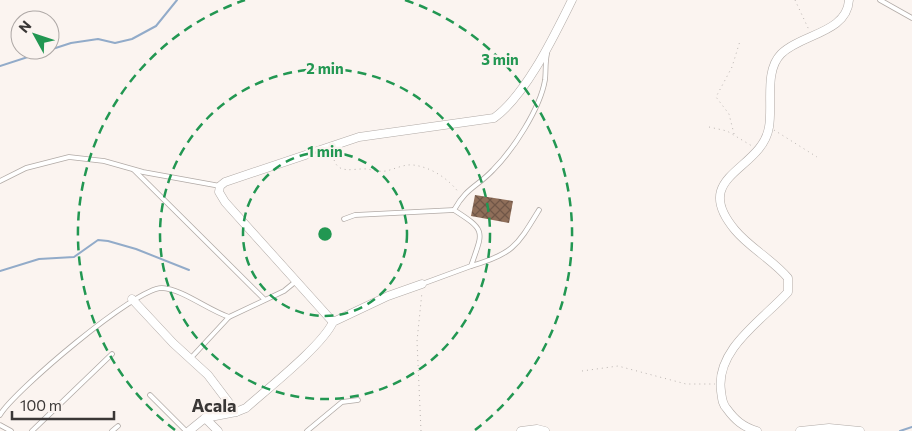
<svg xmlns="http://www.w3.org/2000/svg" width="912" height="431" font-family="Commissioner,sans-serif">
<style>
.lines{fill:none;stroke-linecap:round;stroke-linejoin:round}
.stream{stroke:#92abc9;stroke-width:2}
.building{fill:url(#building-cross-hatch)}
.lane-casing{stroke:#b1aaa6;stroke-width:5.5}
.street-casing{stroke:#b1aaa6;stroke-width:9}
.path{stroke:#bab4b1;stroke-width:1;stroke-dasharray:1 4;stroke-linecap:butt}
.lane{stroke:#fff;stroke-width:4}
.street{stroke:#fff;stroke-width:8}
.ring{fill:none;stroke:#229752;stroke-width:2.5;stroke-dasharray:9 6}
.labels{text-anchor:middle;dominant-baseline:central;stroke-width:5;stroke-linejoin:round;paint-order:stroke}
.quarter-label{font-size:18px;font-weight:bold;fill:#3a3736;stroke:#fbf4f0}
.centre{fill:#229752;stroke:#fbf4f0;stroke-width:2.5}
.ring-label{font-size:15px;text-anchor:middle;font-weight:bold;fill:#229752;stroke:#fbf4f0;stroke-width:5;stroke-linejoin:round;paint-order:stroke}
</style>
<defs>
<pattern id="building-cross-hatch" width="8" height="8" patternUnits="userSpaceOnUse" patternTransform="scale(1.25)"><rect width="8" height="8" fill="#8f6e59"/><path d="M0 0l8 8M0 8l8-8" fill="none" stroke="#705647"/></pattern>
</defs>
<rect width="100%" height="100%" fill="#fbf4f0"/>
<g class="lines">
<g class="stream">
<polyline points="0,66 71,43 98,39 115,43 132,39 156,26 177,0"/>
<polyline points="0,271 39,259 74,257 98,240 108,241 136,249 189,270"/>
<polyline points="900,431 912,427"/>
</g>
</g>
<polygon class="building" points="475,195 513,201 509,223 471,216"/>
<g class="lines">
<g class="lane-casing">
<g id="lane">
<polyline points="880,0 912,18"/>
<polyline points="134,170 264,299"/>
<polyline points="0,181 26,168 69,157 104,161 143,172 220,186"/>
<polyline points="344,219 355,215 454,210"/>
<path d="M471,266c42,-12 46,-20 68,-56"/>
<path d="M422,284l49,-18c12,-35 16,-35 -17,-56 13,-23 23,-23 39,-40 20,-20 47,-61 52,-90 1,-8 0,-17 2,-26"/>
<polyline points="190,359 229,317"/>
<polyline points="150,395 186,431"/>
<path d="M0,415c13,-23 136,-128 162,-127 20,1 46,22 67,29l55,-26 11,-9"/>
<polyline points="0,425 11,431"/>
<polyline points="32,431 112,354"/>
<polyline points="112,431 118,426"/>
<polyline points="307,431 342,402 358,400"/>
</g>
</g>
<g class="street-casing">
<g id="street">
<polyline points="132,299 173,343 208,375 236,412"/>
<path d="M333,322l-108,-120 -6,-10 1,-6 5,-4 134,-45 135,-19c32,-23 60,-82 78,-118"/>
<path d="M205,418l31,-6 10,-4c21,-19 76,-62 87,-86l55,-26 34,-12"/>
<polyline points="189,431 205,418 218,431"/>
<polyline points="521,431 537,429 545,431"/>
<path d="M757,431c-14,-4 -22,-11 -30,-22 -5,-5 -5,-11 -6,-18 -6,-42 43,-72 67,-99v-14c-15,-18 -38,-30 -53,-48 -46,-55 27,-59 34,-103 4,-22 -5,-56 12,-73 20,-20 66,-21 68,-54"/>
<polyline points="800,431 829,428 860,431"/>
</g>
</g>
<g class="path">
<polyline points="795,0 809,30"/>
<polyline points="709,127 727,131 752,146"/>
<polyline points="774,130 817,157"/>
<polyline points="734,134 729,114 716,97 732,67 740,41"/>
<path d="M333,155c3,21 19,13 34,14 6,1 12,3 19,2 9,-2 18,-7 27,-6 18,2 36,14 46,28"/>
<polyline points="582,371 618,366 686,384 715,384"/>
<polyline points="421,431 417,341 422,292"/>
</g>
<use href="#lane" class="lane"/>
<use href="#street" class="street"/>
</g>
<g class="ring">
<circle cx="325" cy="234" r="82"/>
<circle cx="325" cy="234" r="165"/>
<path d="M175 430A247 247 0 0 1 245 0M405 0A247 247 0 0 1 475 430"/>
</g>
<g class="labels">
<g class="quarter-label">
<text x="214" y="405">Acala</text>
</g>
</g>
<circle cx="325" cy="234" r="8" class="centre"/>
<g class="ring-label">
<text x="500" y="65">3 min</text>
<text x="325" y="74">2 min</text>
<text x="325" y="157">1 min</text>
</g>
<g transform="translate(35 35) rotate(310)"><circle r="24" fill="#fbf4f0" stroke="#aea8a6"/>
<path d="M0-4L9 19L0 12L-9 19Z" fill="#229752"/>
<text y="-8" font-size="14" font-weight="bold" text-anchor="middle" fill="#3a3736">N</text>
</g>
<path d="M12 411v8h102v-8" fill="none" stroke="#3a3736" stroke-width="2.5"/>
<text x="20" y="411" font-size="15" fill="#3a3736" stroke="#fbf4f0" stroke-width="4" paint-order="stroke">100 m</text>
</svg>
